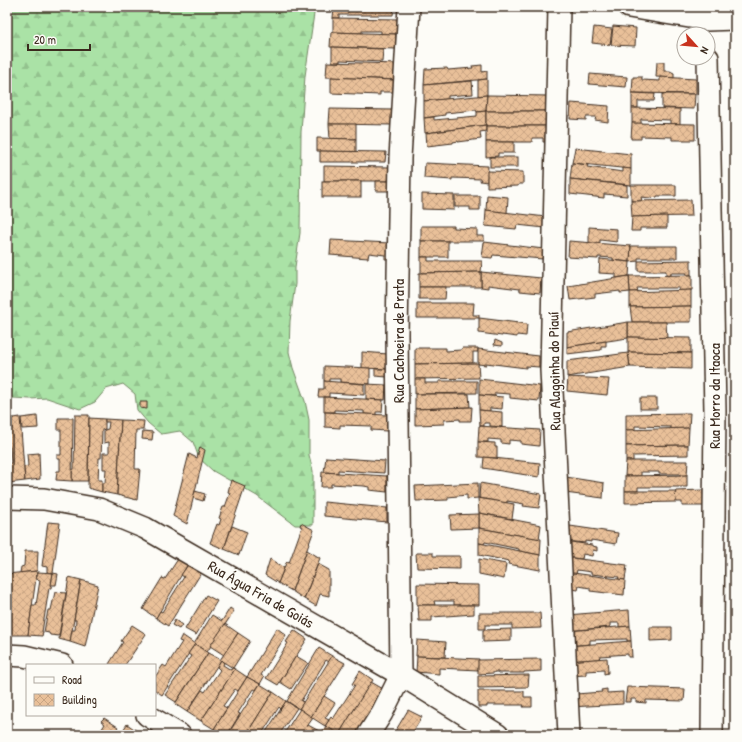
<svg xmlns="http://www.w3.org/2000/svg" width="742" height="742" font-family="'Patrick Hand',sans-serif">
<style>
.forest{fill:url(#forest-firs);stroke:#728662}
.building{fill:url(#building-cross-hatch);stroke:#3b2a1e}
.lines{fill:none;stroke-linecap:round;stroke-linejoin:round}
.minor-casing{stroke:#3b2a1e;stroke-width:24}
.minor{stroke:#fdfcf7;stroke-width:21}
.labels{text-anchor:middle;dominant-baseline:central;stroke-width:3;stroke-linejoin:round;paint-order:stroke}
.street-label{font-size:15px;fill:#3b2a1e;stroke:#fdfcf7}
</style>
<defs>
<pattern id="forest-firs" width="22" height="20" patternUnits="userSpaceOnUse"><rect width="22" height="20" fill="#aae2a6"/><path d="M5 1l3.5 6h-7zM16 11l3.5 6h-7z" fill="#93c28e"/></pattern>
<pattern id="building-cross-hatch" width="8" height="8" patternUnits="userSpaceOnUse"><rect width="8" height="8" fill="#e9c099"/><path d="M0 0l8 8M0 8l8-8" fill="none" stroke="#c9a583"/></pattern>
</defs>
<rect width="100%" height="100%" fill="#fdfcf7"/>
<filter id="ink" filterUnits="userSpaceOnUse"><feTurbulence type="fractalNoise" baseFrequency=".025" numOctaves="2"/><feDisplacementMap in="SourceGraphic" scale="8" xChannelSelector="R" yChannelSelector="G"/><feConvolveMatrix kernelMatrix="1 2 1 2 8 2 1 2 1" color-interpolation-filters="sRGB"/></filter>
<g filter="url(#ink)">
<polygon class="forest" points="7,7 315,7 305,76 301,132 300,233 295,267 295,284 290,321 289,352 293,368 305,401 309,420 309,455 313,471 313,525 295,525 257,496 213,471 199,458 193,442 180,431 161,434 148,423 137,410 135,394 123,384 106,389 95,402 80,409 47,398 30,399 14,398 7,399"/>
<g class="building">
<polygon points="334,7 394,7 393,15 339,15 339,18 333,18"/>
<polygon points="333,18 399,19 398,34 381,34 381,31 362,31 362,33 333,32"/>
<polygon points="613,26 636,28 635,46 611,45"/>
<polygon points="594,27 612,29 610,45 592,43"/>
<polygon points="331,32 396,34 396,49 330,47"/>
<polygon points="332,47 383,49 382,62 340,60 340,62 332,62"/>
<polygon points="327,62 398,64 397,80 326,77"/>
<polygon points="657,62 664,62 664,71 670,71 674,73 674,78 656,77"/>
<polygon points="482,65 482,72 487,71 487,79 424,85 425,69 447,68 448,70 473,68 472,66"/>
<polygon points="590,74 627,77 626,87 589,84"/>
<polygon points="331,77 394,80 394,92 380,92 380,95 331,93"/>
<polygon points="633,77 642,77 642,80 660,81 660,77 696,79 696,94 632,93"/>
<polygon points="487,79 487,95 478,96 478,80"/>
<polygon points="472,81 473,94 448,96 448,99 424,101 424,85"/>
<polygon points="632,93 655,94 654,101 638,101 638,108 632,108"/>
<polygon points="662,94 695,94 694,109 662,108"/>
<polygon points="487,95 486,111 477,112 476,110 445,113 445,115 424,118 424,101"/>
<polygon points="487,95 549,96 549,111 486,111"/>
<polygon points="571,103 609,106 608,122 595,120 596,117 586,117 586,120 570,119"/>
<polygon points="632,108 680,109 680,124 670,124 670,120 641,119 641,124 632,123"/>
<polygon points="330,109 393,110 393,125 329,124"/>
<polygon points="486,111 486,125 425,133 424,118 434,117 434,120 477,116 477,112"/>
<polygon points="486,111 549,111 548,126 486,126"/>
<polygon points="632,123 695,124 695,140 672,140 672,137 641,136 641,139 631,139"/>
<polygon points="329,124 356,124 356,139 330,139"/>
<polygon points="486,125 486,131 480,132 481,139 458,142 458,141 453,142 453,143 427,146 426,133"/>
<polygon points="486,126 548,126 548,142 543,142 543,138 532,138 532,142 486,142"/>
<polygon points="317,138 356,139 356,152 317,151"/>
<polygon points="486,142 514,142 514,153 498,153 498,156 486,157"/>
<rect x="733" y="147" width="2" height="16"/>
<polygon points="575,148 631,154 631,169 572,163"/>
<polygon points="320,151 386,152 385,162 320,162"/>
<rect x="490" y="157" width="28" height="10"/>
<polygon points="425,163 488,166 487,182 480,181 481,179 452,178 452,180 424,178"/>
<polygon points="572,163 588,165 587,167 623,172 623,168 631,169 631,185 570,179"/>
<polygon points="324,166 391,167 391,181 324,181"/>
<polygon points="487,171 523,172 523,184 519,184 518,186 487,187"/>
<polygon points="570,179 627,185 627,196 604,194 604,198 570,194"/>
<rect x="322" y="181" width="39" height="16"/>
<polygon points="376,181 390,181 391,191 376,191"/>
<polygon points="631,185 676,185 676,196 657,196 657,197 651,198 641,197 642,201 631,201"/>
<polygon points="422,194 454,195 454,210 422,209"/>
<polygon points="487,195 508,197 507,213 486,210"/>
<polygon points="455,196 480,196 480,210 470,210 470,207 455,207"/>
<polygon points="691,200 692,216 632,217 631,201"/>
<polygon points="486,210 546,217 545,228 517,225 516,229 485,226"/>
<polygon points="667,216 667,228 640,228 640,231 631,231 632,217"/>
<polygon points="421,226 454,226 454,228 477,229 477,236 484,236 484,241 421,241"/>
<polygon points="589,227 617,229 617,242 600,240 600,244 589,243"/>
<polygon points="331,240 389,243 388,259 385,259 385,255 369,253 368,258 330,255"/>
<rect x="421" y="241" width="27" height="16"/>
<polygon points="569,241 631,246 630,262 613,260 613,258 598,257 598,259 568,257"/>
<polygon points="484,242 544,249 543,259 493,255 492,258 482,257"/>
<polygon points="631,246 677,246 677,258 638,258 638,261 630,262"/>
<polygon points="421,257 428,257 428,261 482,261 481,272 421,273"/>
<polygon points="600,259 630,262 629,276 616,278 616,274 599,273"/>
<polygon points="691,260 691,275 686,275 687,273 671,273 671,275 666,276 666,271 638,271 638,261"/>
<polygon points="481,272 541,278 540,293 520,291 520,289 488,285 488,288 481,287"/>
<polygon points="481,272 481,287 419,287 419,273"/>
<polygon points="692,275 692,290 679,291 679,288 637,288 638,292 630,292 629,276"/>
<polygon points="629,276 630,292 620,293 620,291 595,294 595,297 570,300 568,286"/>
<polygon points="419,287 446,287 445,299 419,299"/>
<polygon points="691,290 691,306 630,307 630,292"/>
<polygon points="417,303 474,303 473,315 479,315 479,318 417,318"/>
<polygon points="691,306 691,322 632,322 630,307"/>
<polygon points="479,318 527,324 526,336 517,335 517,337 502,335 502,336 479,333"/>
<polygon points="628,322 666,322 667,338 628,337"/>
<polygon points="628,322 628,338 567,347 567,332"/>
<polygon points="628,337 691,338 691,353 628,352"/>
<polygon points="495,340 502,343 502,346 494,345"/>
<polygon points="606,341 606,346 601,346 601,350 567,354 567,347"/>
<polygon points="415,348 446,348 446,351 461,350 462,348 478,348 478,352 473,352 473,363 415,364"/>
<polygon points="478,349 539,356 539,367 526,366 526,368 486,363 486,365 478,364"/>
<polygon points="362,352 388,354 387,369 362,368"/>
<polygon points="628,352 691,353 691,369 630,367"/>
<polygon points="628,353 630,367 567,377 567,361"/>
<polygon points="478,363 479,378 415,379 415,364"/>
<polygon points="324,366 370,368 370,384 340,382 340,379 329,379 329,382 324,381"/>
<polygon points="375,369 387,369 387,377 375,376"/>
<polygon points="568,377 609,379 607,395 567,391"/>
<polygon points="415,379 425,379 425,383 439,383 439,381 477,381 477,393 415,394"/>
<polygon points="479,379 540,386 539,401 510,398 510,394 495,393 495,396 479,395"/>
<polygon points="324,381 364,384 364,395 329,393 329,397 318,397 319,389 324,389"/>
<polygon points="366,384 386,385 385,400 366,399"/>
<polygon points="415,394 469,394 470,407 415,409"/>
<polygon points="479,395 503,397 502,409 490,408 490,411 479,410"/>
<polygon points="324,397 383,400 382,412 376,412 376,415 364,414 364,411 334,410 334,412 324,412"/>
<rect x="640" y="398" width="17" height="11"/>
<polygon points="140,402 147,402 147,409 140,408"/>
<polygon points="472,407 471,421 460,421 460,419 444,420 444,424 415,425 415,409"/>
<polygon points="479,410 502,412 502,427 490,426 490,423 484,423 484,426 480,426"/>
<polygon points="325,412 387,415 387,431 371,430 371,426 340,425 340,428 325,427"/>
<polygon points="690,413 689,428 671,429 671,427 635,426 635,430 626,430 626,414"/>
<polygon points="75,415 89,415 88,481 72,481 72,470 74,469"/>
<polygon points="37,416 38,428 22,429 21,418"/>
<polygon points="20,417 25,481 8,483 7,464 11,463 10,447 7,447 7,434 9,434 8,419"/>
<polygon points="58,418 73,418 72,481 56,480 57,471 60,471 60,459 57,459 57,455 61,455 61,430 58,430"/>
<polygon points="89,418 105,419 105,429 102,430 101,458 99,458 98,480 102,480 102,492 88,488"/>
<polygon points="105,419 121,420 117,495 102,492 102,483 105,483 106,469 103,469 103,453 109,453 109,442 104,443 104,430 108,429 109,422 105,422"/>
<polygon points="121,420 144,421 143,430 136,430 135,469 140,469 137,500 117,495"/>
<polygon points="479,426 540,430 539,446 521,444 521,441 509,440 509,444 501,443 501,440 488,439 488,442 478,442"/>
<polygon points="689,428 688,445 626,446 626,430"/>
<polygon points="143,431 153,432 152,440 142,439"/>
<polygon points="478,442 495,443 495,447 497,447 497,458 478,457"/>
<polygon points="688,445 688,455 633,456 633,461 626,461 626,446"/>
<polygon points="200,447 205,450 187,524 173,516 189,454 197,458"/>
<polygon points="39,453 40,479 25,481 24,467 28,466 27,454"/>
<polygon points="326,457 385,461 384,473 338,470 338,473 324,472"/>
<polygon points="484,457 540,463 539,477 483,468"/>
<polygon points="626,461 688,461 687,475 680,476 680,474 659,474 659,472 641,472 641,476 625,476"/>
<polygon points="322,472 387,476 387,492 369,490 369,487 364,486 331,484 331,487 321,487"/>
<polygon points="687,475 687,487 638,487 638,491 625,491 625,476"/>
<polygon points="566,477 604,483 603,498 565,493"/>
<polygon points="231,480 245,486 224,549 210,543 217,524 219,525 221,519 219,518 223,507 225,507 230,493 228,492"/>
<polygon points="478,483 478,498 467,499 467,495 448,497 448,500 416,501 415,486"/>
<polygon points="480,483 541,494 539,508 523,506 524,504 507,501 507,503 505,503 479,498"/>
<polygon points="703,490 704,506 682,506 682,502 676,502 675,491"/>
<polygon points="195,491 205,494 203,501 193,498"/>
<polygon points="625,491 675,491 676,502 625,503"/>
<polygon points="478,498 514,504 512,519 479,513"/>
<polygon points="324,502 387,508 387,522 324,516"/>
<polygon points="479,513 541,525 539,539 479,528"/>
<polygon points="479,514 479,528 451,529 450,515"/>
<polygon points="48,522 60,523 53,573 47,572 47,567 42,566"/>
<polygon points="301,523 314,530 292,591 278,583 286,563 287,562 289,563 302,527 300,526"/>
<polygon points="563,525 618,533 616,544 591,540 591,542 585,541 585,543 564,541"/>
<polygon points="232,526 247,532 239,555 224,549"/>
<polygon points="479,528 541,539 540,555 519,551 519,549 485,542 484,544 479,543"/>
<polygon points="564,541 592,545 592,546 597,547 597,551 593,550 592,556 583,554 582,559 564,557"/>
<polygon points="479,543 540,555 540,570 508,564 509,561 479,555"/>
<polygon points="307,550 320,558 304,599 292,591"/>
<polygon points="25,551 38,551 37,571 20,573 21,567 24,566"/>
<polygon points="416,553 433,553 433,556 460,556 460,569 417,568"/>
<polygon points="564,557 627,565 625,580 618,579 619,577 591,574 591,572 577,570 576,574 564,572"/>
<polygon points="178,559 188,564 156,618 143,609 162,578 165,579"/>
<polygon points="270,559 284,568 278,583 265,575"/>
<polygon points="479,559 506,564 504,579 479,574"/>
<polygon points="190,562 203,570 168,626 156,618 160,611 162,612 184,577 181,575"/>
<polygon points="318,564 329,570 329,596 320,594 316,606 304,599"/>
<polygon points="37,571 28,635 7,635 7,574"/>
<polygon points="38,572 53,573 51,588 49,588 42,632 43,632 42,636 28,635 32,605 36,605 40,580 36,579"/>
<polygon points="566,572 625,580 624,595 590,591 590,588 579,586 578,590 566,588"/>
<polygon points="53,573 58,574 56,585 51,585"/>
<polygon points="69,577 81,580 70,642 59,639"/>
<polygon points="81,580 98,585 85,647 70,642 72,630 75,630 76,620 74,620"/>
<polygon points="417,584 479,585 479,605 454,605 454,601 434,601 435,605 417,605"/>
<polygon points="55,592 66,593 59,636 50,635 49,633 44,632 48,610 51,610"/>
<polygon points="206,595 217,601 196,635 185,629"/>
<polygon points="418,605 474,605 474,614 432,617 432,621 419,621"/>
<polygon points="230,608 234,611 207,652 194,644 212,615 222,621"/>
<polygon points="629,610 630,626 619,627 619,623 610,623 610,627 567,631 567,615"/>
<polygon points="479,613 540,613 541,628 512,629 512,625 485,625 485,629 479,629"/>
<polygon points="175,620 182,625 179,629 172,625"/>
<polygon points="225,624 238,633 224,655 210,646"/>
<polygon points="132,625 146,634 125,665 112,665 109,664 123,642 121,641"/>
<polygon points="630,626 631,641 627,641 627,639 590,640 590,644 568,646 567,631"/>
<polygon points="650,627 672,627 672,640 650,641"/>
<polygon points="277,628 286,635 261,675 264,677 260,684 247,677"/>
<polygon points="511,629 511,641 483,642 483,630"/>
<polygon points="294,630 307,639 278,685 266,678 288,643 286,642"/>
<polygon points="238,633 250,641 233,668 220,660"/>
<polygon points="182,635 195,644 162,695 155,690 155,677 163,665 166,667 182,642 179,641"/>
<polygon points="417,640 446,642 445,657 416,656"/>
<polygon points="631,641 632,657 628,657 628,654 600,656 599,659 568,661 568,646"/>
<polygon points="195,644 208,653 176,702 165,695 191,656 188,654"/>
<polygon points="319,648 332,656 329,662 326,660 301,701 304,702 299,709 287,701"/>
<polygon points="208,653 221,660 187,712 175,704"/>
<polygon points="296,656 308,663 291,689 280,682"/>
<polygon points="332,656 345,663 311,717 299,709"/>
<polygon points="417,656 479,659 478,670 439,668 439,674 416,672"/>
<polygon points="607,658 608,673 604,674 604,670 586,671 586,675 569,676 568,661"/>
<polygon points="541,659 541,671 524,672 524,673 498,673 498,672 494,672 494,673 478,674 478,660"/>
<polygon points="221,660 224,663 223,665 231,670 232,668 235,669 201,721 187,712 202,690 205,692 220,670 217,667"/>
<polygon points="235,669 247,677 238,691 235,689 223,706 227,708 214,729 201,721"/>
<polygon points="360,671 373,680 339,734 325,726 331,717 333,719 355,685 352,684"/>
<polygon points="529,675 528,687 478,688 478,676"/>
<polygon points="247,677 260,684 256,690 253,689 238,713 240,714 227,735 223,735 214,729"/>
<polygon points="371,682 385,690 356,735 340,735 339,734"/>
<polygon points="260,684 273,692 246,735 230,735 228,734"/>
<polygon points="627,687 685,689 684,701 646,700 646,703 636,702 636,699 631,699 631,702 625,702"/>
<polygon points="607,689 607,693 623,692 623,704 570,707 576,694 602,692 601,690"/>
<polygon points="478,691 524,691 524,697 532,697 532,707 523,707 524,705 487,705 487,707 478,707"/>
<polygon points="273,692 286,701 281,709 279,707 261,735 246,735"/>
<polygon points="324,696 335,703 325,718 329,720 325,726 311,717"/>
<polygon points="286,701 297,708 279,735 264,735"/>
<polygon points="300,709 313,718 308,725 302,735 283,735"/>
<polygon points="408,710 422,717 411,735 393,735"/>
<polygon points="104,718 118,727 112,735 98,735 105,724 101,721"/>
<polygon points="127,724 137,731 135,735 120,735"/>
<polygon points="308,725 319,731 316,735 302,735"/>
<polygon points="326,726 339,734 338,735 324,735 325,733 323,731"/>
</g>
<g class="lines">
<g class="minor-casing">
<g id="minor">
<polyline points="559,7 551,370 569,735"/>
<polyline points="629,7 707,20 735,19"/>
<polyline points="708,58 715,411 712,735"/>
<polyline points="7,498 44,499 99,509 145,528 401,675 498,735"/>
<polyline points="7,655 24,656 62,665"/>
<polyline points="147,715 180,735"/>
<polyline points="368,735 382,713 401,675 397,335 400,158 409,7"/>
</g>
</g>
<use href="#minor" class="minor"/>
</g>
</g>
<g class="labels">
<g class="street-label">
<text transform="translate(398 341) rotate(-90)">Rua Cachoeira de Prata</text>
<text transform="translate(554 371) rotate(-91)">Rua Alagoinha do Piauí</text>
<text transform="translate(714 396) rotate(-90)">Rua Morro da Itaoca</text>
<text transform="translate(261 594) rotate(30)">Rua Água Fria de Goiás</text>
</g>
</g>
<rect width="742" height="742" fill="none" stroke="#fdfcf7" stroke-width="24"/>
<rect x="12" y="12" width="718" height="718" fill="none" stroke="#3b2a1e" stroke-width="1.5" filter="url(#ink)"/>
<rect x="26" y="664" width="130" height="52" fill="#fdfcf7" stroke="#afa8a0"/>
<rect x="34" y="677" width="20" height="6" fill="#fdfcf7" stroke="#afa8a0"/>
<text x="62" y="684" font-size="12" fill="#3b2a1e">Road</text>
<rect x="34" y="694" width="20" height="12" fill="url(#building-cross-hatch)" stroke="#afa8a0"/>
<text x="62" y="704" font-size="12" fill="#3b2a1e">Building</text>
<g transform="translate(696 46) rotate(117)"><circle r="19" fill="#fdfcf7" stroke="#afa8a0"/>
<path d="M0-3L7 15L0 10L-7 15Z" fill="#c8321e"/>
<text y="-6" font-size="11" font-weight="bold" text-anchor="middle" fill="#3b2a1e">N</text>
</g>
<path d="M28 44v6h62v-6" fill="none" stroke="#3b2a1e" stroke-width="2"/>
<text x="34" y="44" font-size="12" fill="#3b2a1e" stroke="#fdfcf7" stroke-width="3" paint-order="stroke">20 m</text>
</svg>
